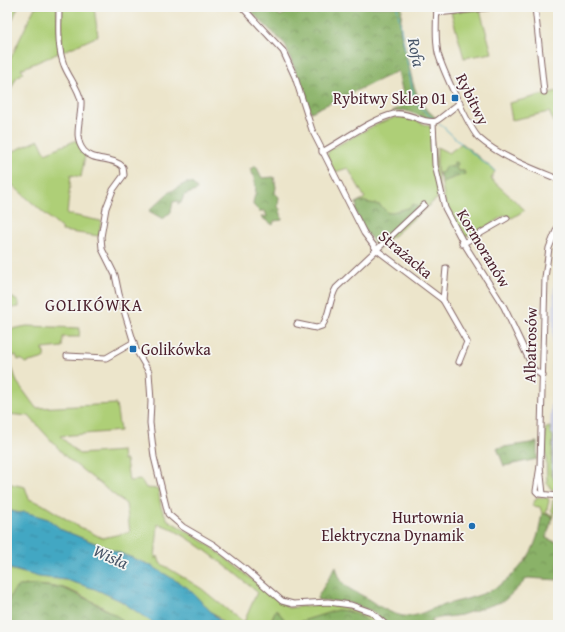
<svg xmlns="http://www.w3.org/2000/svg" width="565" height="632" font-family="'Gentium Book Plus',serif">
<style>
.industrial{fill:#c0c2dd}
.green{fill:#aecf77;stroke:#7c7751;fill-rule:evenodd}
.forest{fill:url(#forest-crowns);stroke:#6a684a}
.water{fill:url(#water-ripples);stroke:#466377}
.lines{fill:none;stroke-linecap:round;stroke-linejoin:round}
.stream{stroke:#43a7c3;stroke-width:1}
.minor-casing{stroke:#836463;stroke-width:7}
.minor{stroke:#fff;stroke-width:5}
.poi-dot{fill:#1f6fb2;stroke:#f6f6f2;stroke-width:1.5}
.labels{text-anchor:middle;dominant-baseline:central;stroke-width:3.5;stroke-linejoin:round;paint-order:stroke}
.poi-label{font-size:16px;fill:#4a1f2b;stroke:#f6f6f2;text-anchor:end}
.street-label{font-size:16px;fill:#4a1f2b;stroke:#f6f6f2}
.water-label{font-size:17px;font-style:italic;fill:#475568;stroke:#f6f6f2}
.neighbourhood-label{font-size:17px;letter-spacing:1px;fill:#4a1f2b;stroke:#f6f6f2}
</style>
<defs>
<pattern id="forest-crowns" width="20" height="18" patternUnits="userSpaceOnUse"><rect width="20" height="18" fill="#8ab268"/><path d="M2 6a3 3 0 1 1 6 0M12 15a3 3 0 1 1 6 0" fill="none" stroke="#739056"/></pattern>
<pattern id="water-ripples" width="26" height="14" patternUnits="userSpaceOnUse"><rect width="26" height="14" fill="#43a7c3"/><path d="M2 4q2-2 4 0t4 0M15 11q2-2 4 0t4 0" fill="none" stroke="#3a879f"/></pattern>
</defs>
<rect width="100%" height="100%" fill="#f6f6f2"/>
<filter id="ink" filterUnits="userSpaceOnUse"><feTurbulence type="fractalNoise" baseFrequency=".025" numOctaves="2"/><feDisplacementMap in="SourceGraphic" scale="8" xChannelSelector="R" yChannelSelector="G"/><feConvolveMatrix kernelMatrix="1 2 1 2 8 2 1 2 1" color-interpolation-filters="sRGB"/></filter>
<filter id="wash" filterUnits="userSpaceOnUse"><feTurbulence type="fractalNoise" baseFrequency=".012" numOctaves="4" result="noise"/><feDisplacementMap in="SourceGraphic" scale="16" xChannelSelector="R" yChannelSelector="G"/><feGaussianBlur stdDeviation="0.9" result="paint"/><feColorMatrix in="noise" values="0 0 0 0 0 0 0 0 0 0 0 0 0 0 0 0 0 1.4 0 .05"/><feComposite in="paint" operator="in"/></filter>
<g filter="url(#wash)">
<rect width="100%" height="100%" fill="#ece5cb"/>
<polygon class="industrial" points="558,235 558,485 549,483 555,241"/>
<g class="green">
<polygon points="7,7 18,7 7,32"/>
<polygon points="35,7 57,7 59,53 21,69 24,72 16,78 7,98 7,66"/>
<polygon points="61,7 94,7 98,36 62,52"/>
<polygon points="480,10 492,53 464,58 451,12"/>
<polygon points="558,91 558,111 556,111 558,115 558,130 549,112 512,120 509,103"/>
<polygon points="399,116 407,117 431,127 440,196 378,249 357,202 365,198 348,168 335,172 327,156 329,150 377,124"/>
<polygon points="39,140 45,153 77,140 85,156 81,177 71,175 67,214 101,221 99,236 62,231 62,229 10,183 7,183 7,154"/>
<polygon points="462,143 495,171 491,179 525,210 512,218 505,215 481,230 463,237 446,207 441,180 437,170 437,147 449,153"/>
<polygon points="7,294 19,302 19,307 7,309"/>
<path d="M7,320l4,9 16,-3 53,2 -1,9h-16l-1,10 -19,2 2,9 -20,5 -4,-4 -3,1 -2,-5 -7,3 8,24 19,26 80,-4 4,27 -60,5 19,18 43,-3 1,9h3l3,21 12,-1 5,8 12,1 3,18 7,13 41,25 79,63c36,-4 66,-7 95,17h-10l-11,-8 -16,-7 -47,12 2,3h-12l-13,-15 -7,15h-45l-4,-6 -70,-54 -88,-35 -14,-11 -41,-9v-27l18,4 4,12 13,5 34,21 26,13 28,-6 -4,-28 -59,-46 -38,-42 -22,-2zM158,524c25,5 78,50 99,68l-13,30 -3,-1 -39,-32 -42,-26 -2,-7 -3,3z"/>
<polygon points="549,427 551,428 550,432 553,436 551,473 556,484 558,484 558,491 551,489 547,483 545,429"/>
<polygon points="537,497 548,498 549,501 546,513 552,515 553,513 551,510 553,500 556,501 554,517 542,513 540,507 532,506"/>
<path d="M7,568c19,7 38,8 58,12 32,6 66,24 91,45h-33c-6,-13 -46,-33 -60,-37 -12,-2 -26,-3 -38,-3l-18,18z"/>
</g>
<g class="forest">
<polygon points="246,7 274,7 280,16 298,7 402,7 400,30 413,83 420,103 436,118 426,118 404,110 392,112 405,104 398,71 311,112 285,44"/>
<polygon points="454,162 458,163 456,168 458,171 464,171 465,174 442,182 439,173 442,173 446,166 453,167"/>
<path d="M256,166l6,12 12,-1 2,10 -1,6 4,4 -1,10 2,2 2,11 -8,1 -1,4 -11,-7 1,-2 4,1 -2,-6h-6l-6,-6c0,-5 1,-6 2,-10 2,-8 -1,-19 -5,-26z"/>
<polygon points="186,183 192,183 197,189 196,191 184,195 181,203 178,204 178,201 173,202 171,212 163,219 149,211 168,193"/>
<polygon points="361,201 380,205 388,213 408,208 414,204 418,207 377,246 362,227 355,210 357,207 356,203"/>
<polygon points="537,442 537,459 504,466 497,448"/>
<path d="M542,513l11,4 -7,21 12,5v37l-30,-2 -24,23 -43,14 -29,4v6h-43l-17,-14 -25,-9 -29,-2 -1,-2 19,-32c4,20 12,22 29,31 12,8 23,16 38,19 13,2 22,-5 34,-9 19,-6 41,-9 58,-19 16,-9 34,-28 40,-45 4,-9 5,-20 7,-30z"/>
<path d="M36,585l27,3 28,13 29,17 3,7h-50l-11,-3 -5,3h-50c0,-16 -1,-27 11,-39z"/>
<polygon points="276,609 289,625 269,625"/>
<path d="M337,610c14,0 25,7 36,15h-72l-2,-3z"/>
</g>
<polygon class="water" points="7,510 18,513 25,512 48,519 62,530 150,565 188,588 224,625 156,625 121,601 95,589 66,580 39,577 7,568"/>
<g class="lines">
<g class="stream">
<polyline points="397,7 413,93 417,104 433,119"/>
<polyline points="439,123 466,148 495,171"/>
</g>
</g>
</g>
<g filter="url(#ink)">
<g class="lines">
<g class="minor-casing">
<g id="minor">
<path d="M59,7c0,19 -2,40 5,58 4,11 15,24 17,36 1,17 -9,36 3,50 10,11 28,5 39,16l1,8 -11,15 -7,18 -5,29 1,12 13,26 4,19 17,56 13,22 2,29 -1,22 4,34 14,57 15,13 31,18 31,24 37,32 11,3 35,-2 23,3 20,7 15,13"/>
<polyline points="242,7 283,51 295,77 312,130 364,233 377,250 443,300 467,342 459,362"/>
<path d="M437,7c-1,15 -2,31 1,46 3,13 32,77 41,85 20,18 54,31 79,41"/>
<polyline points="535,7 544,92"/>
<polyline points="437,13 495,7"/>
<polyline points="433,122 435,165 445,208 463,242 504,307 534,370 543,376"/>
<path d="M322,152c22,-12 48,-32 72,-38 14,-3 31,11 42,7 3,-1 19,-15 24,-18"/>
<polyline points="462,244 507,218"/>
<polyline points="443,300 446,268"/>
<path d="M297,324l19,4 6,-2c8,-11 7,-26 14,-38l88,-83"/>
<polyline points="67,356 106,358 134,342"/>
<polyline points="540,466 536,491 539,494 558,496"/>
<polyline points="543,494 540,466 545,278 549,248 558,226"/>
</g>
</g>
<use href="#minor" class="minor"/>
</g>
</g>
<g class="poi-dot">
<rect x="451" y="94" width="8" height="8" rx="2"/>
<rect x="129" y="345" width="8" height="8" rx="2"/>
<circle cx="472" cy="526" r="4"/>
</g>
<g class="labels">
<g class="poi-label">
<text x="447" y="98">Rybitwy Sklep 01</text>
<text x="141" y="349" text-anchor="start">Golikówka</text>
<text x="464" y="517">Hurtownia<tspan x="464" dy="18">Elektryczna Dynamik</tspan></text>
</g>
<g class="street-label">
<text transform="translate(473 99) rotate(64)">Rybitwy</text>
<text transform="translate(484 248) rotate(59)">Kormoranów</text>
<text transform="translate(406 254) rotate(40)">Strażacka</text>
<text transform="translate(530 345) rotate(-89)">Albatrosów</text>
</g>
<g class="water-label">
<text transform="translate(417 52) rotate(79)">Rofa</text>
<text transform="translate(111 556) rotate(24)">Wisła</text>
</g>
<g class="neighbourhood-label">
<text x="94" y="304">GOLIKÓWKA</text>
</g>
</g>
<rect width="565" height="632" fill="none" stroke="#f6f6f2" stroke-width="24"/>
</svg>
